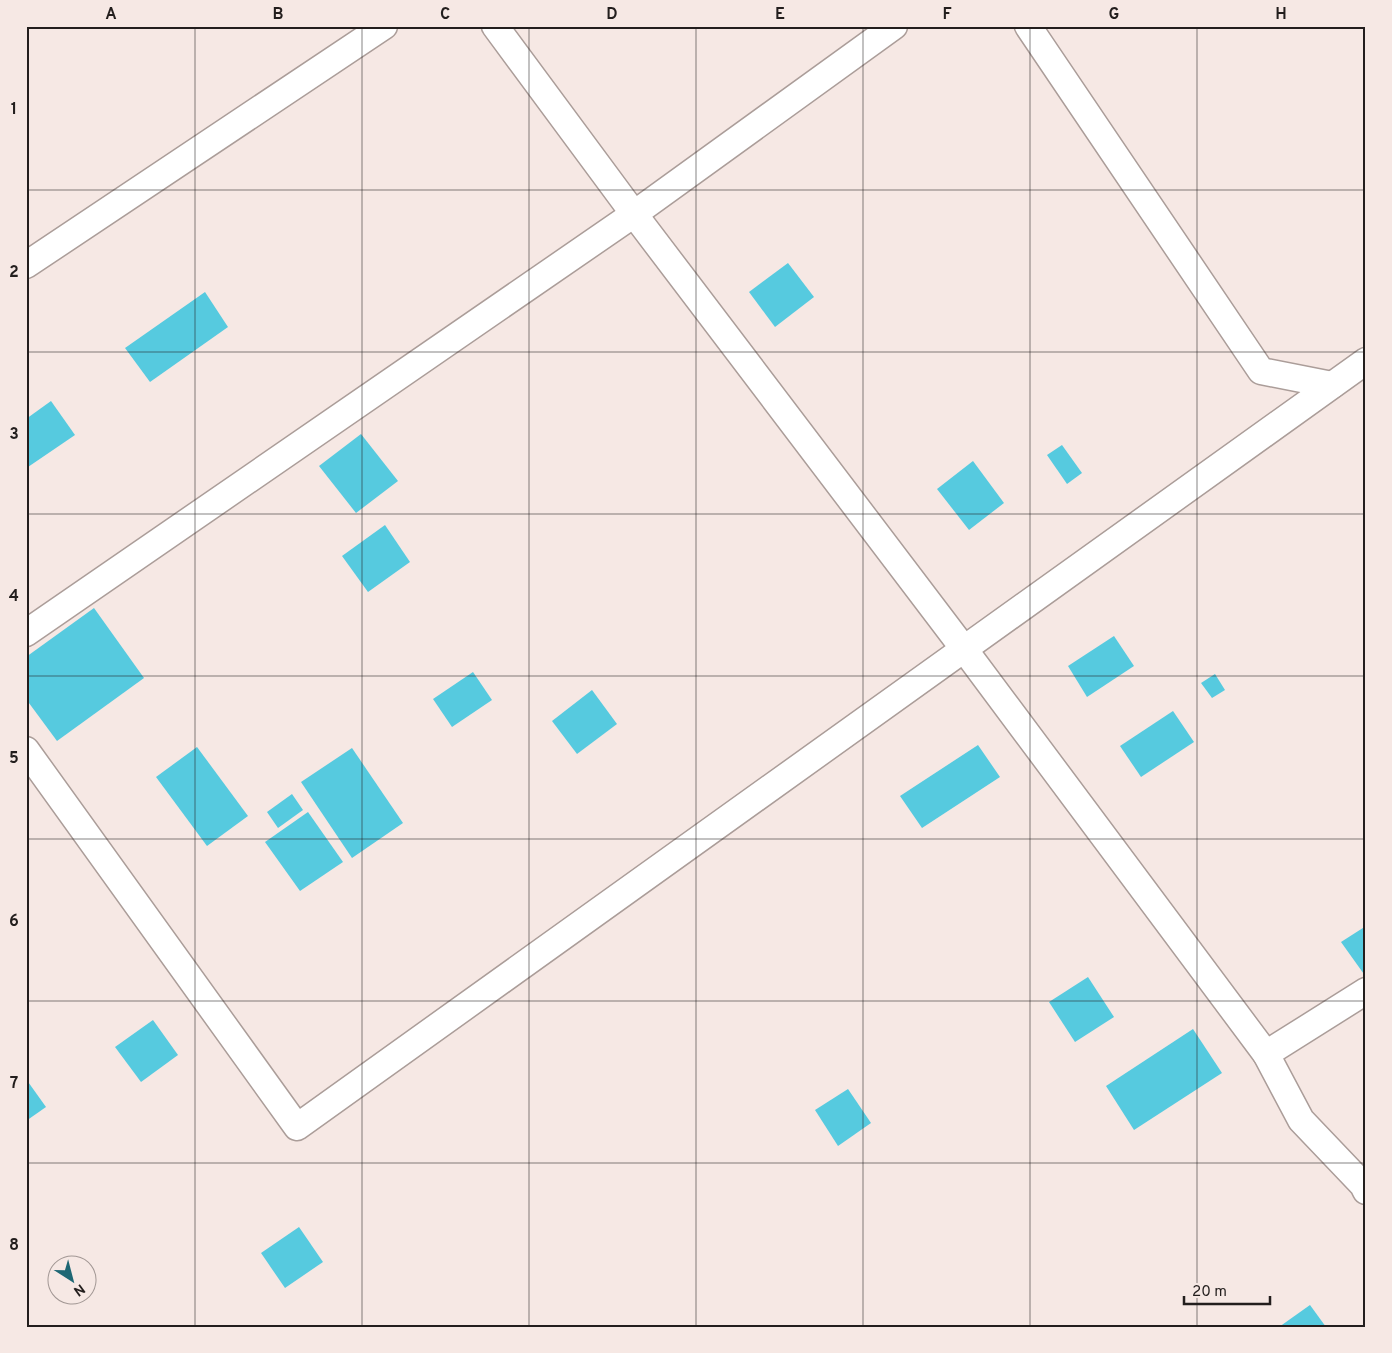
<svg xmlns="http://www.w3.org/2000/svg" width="1392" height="1353" font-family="Overpass,sans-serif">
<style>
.building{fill:#56cadf}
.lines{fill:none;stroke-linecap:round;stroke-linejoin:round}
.street-casing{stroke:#ab9d99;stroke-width:29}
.street{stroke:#fff;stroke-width:26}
.grid{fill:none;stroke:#231e1d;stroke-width:1;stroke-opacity:0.55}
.neatline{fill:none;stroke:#231e1d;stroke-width:2}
.grid-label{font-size:16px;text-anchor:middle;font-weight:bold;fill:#231e1d}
</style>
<rect width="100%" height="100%" fill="#f6e8e4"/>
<g class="building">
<polygon points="788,263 814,297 775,327 749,292"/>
<polygon points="205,292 228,327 150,382 125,348"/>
<polygon points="51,401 75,435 28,467 26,464 26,419"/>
<polygon points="361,434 398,481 356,513 319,466"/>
<polygon points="1062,445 1082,473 1067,484 1047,455"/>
<polygon points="973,461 1004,503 969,530 937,489"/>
<polygon points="385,525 410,562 368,592 342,556"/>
<polygon points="94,608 144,678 57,741 26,699 26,657"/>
<polygon points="1114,636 1134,666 1087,697 1068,666"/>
<polygon points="473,672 492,700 452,727 433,699"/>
<polygon points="1215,674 1225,690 1212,698 1201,683"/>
<polygon points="592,690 617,724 577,754 552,721"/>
<polygon points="1173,711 1194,742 1141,777 1120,746"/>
<polygon points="978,745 1000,777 922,828 900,796"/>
<polygon points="197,747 248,816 207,846 156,777"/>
<polygon points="352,748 403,823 352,858 301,782"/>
<polygon points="292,794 303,810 278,828 267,812"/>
<polygon points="308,812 343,862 300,891 265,842"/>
<polygon points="1366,926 1366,977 1341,942"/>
<polygon points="1088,977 1114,1017 1075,1042 1049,1002"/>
<polygon points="153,1020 178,1055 141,1082 115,1047"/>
<polygon points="1193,1029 1222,1073 1134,1130 1106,1086"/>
<polygon points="26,1079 46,1107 26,1121"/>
<polygon points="848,1089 871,1123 838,1146 815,1110"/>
<polygon points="299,1227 323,1262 285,1288 261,1253"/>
<polygon points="1310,1305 1326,1327 1279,1327"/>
</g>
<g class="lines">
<g class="street-casing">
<g id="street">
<polyline points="495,26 634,214 964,649 1266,1054 1301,1120 1363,1185 1366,1191"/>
<polyline points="1028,26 1261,371 1332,385"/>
<polyline points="26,265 384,26"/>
<polyline points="26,633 634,214 894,26"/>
<polyline points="26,750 297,1127 1366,361"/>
<polyline points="1266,1054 1366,991"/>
</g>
</g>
<use href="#street" class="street"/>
</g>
<path class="grid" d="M195,26v1301M362,26v1301M529,26v1301M696,26v1301M863,26v1301M1030,26v1301M1197,26v1301M26,190h1340M26,352h1340M26,514h1340M26,676h1340M26,839h1340M26,1001h1340M26,1163h1340"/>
<rect width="1392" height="1353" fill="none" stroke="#f6e8e4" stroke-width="55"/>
<g transform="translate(72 1280) rotate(144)"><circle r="24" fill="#f6e8e4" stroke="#a29794"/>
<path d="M0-4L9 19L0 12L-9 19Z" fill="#1e6774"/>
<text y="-8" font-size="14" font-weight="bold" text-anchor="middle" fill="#231e1d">N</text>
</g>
<path d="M1184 1296v8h86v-8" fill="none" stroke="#231e1d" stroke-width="2.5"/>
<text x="1192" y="1296" font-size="15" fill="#231e1d" stroke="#f6e8e4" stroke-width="4" paint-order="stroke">20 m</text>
<rect x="28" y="28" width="1336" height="1298" class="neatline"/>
<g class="grid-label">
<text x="111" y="19">A</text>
<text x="278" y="19">B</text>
<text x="445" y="19">C</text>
<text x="612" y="19">D</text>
<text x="780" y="19">E</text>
<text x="947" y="19">F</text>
<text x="1114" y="19">G</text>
<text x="1281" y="19">H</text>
<text x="14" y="114">1</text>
<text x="14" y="277">2</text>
<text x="14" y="439">3</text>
<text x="14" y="601">4</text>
<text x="14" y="763">5</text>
<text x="14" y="926">6</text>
<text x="14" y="1088">7</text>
<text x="14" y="1250">8</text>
</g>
</svg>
